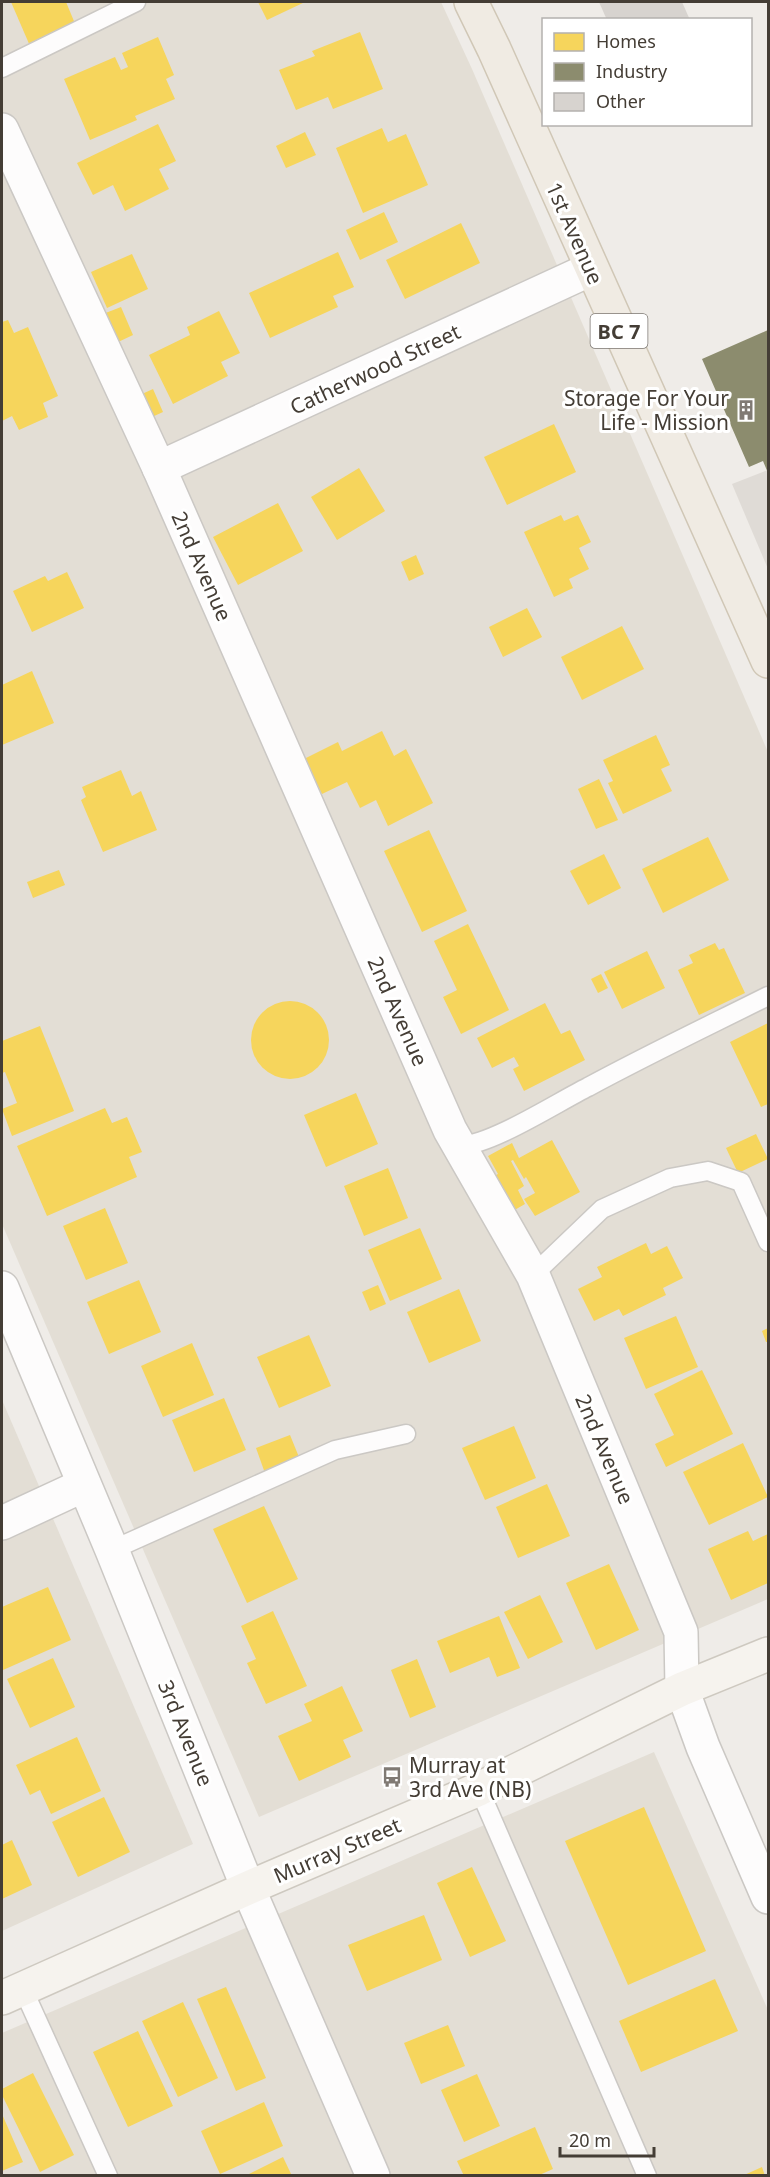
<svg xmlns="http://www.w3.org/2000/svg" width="770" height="2177" font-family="'Noto Sans',sans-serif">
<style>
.residential{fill:#e3ded5}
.industrial{fill:#dfdbd6}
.homes{fill:#f6d55c}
.industry{fill:#8c8c6e}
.building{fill:#d7d3cf}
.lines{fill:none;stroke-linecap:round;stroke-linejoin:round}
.lane-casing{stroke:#cbc8c4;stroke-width:21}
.street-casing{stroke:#cbc8c4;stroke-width:36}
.secondary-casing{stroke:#cec9c0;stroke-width:36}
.primary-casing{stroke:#d0c7b6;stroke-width:36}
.lane{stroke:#fdfcfc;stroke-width:18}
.street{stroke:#fdfcfc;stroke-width:33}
.secondary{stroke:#f6f3ee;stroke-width:33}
.primary{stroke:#f0ebe3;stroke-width:33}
.labels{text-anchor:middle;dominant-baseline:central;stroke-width:6;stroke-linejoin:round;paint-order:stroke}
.shield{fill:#fff;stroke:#7c7772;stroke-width:1.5}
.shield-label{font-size:20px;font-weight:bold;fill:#443d35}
.street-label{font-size:21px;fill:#443d35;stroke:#fff}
.poi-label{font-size:21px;fill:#443d35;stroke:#fff;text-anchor:end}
</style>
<rect width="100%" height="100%" fill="#efece8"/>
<g class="residential">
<polygon points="2,2 441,2 472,69 768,752 768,1599 259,1817 2,1224"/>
<polygon points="2,1400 193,1844 2,1931"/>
<polygon points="654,1752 768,2010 768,2175 2,2175 2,2033"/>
</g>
<polygon class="industrial" points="768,470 768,569 732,484"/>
<g class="homes">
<polygon points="11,2 66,2 76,26 30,46"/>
<polygon points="258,2 305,2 267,20"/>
<polygon points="360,32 383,89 333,109 328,97 296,110 279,70 315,56 312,51"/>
<polygon points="158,37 174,75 166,79 175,99 135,116 137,120 90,140 64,79 115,57 121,70 128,67 122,53"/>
<polygon points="158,124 176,161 159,169 169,189 125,211 113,185 93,195 77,163"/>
<polygon points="382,128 388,142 406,134 428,185 363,213 336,148"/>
<polygon points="305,132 316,155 286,168 276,146"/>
<polygon points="384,212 398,242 360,260 346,230"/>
<polygon points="461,223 480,263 405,299 386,260"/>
<polygon points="338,252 354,287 333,296 338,307 270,338 249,293"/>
<polygon points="132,254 148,289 107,308 91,272"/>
<polygon points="121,307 133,335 116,343 103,314"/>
<polygon points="219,311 240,353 221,362 228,376 173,404 149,355 190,335 187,327"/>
<polygon points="8,320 14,333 28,327 58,396 43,403 48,417 19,430 12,416 2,421 2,322"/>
<polygon points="153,389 163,412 152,417 142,394"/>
<polygon points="554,424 576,472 507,505 484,457"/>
<polygon points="359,468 385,511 337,540 311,497"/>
<polygon points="278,503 303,551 238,585 213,537"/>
<polygon points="561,515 564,521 578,515 591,542 579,548 589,569 569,579 573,588 554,597 524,532"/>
<polygon points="416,555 424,574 409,581 401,562"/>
<polygon points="67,572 84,608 32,632 13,591 45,576 48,581"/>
<polygon points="527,608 542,637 503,657 489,627"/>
<polygon points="622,626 644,669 582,700 561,657"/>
<polygon points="32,671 54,723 2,745 2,685"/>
<polygon points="382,731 394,756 406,749 433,803 388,826 376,800 360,808 347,782 322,794 304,759 338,742 342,751"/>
<polygon points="656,735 670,765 661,769 672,791 623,814 608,783 613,781 603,760"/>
<polygon points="121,770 132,796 141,791 157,830 103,852 81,800 86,797 82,787"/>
<polygon points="599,779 618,820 596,829 578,789"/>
<polygon points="429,830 467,911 422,932 384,851"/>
<polygon points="708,837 729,880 663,913 642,869"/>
<polygon points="604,854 621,888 588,905 570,871"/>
<polygon points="59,870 65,885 33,898 27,882"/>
<polygon points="468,924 509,1010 461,1034 443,997 457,990 434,941"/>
<polygon points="715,943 719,950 724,948 745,993 699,1015 678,970 693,963 689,955"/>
<polygon points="647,951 665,988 622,1009 604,972"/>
<polygon points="601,974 608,988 598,993 591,979"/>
<circle cx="290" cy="1040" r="39"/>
<polygon points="545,1003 561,1034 570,1030 585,1060 524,1091 513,1069 519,1066 514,1057 492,1068 477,1038"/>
<polygon points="768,1023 768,1104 761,1107 730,1042"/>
<polygon points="40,1026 74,1111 12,1136 2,1109 17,1103 5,1072 2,1073 2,1041"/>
<polygon points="356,1093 378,1144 326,1167 304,1115"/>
<polygon points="105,1108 112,1123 127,1117 142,1152 129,1157 137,1177 47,1216 17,1146"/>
<polygon points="756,1134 768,1159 738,1173 726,1148"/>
<polygon points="552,1140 580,1192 535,1216 524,1199 535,1193 526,1177 524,1179 513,1160 511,1161 524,1186 518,1190 525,1204 504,1216 486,1180 498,1174 488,1156 512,1143 519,1158"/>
<polygon points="388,1168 408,1218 364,1236 344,1186"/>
<polygon points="105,1208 128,1263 86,1280 63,1226"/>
<polygon points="420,1228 442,1279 390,1301 368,1250"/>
<polygon points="646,1243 651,1254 667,1246 683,1278 663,1288 666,1295 623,1316 619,1309 594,1321 578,1289 602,1277 597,1267"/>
<polygon points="139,1280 161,1332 109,1354 87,1302"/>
<polygon points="378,1285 386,1304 370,1311 362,1292"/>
<polygon points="459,1289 481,1341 429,1363 407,1312"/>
<polygon points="676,1316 698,1367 646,1389 624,1338"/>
<polygon points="768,1328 768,1342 766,1342 762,1331"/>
<polygon points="309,1335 331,1386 279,1408 257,1357"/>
<polygon points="192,1343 214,1395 163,1417 141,1366"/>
<polygon points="702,1370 733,1434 666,1467 655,1444 674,1435 654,1394"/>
<polygon points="224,1398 246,1450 194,1472 172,1420"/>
<polygon points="514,1426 536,1478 485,1500 462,1448"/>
<polygon points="290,1435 301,1462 266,1476 256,1448"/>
<polygon points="743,1443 768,1497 709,1525 683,1472"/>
<polygon points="547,1484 570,1536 518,1558 496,1507"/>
<polygon points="264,1506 298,1579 247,1603 213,1529"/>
<polygon points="748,1531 753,1541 768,1534 768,1583 731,1600 708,1549"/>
<polygon points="609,1564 639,1630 596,1650 566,1583"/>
<polygon points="48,1587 71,1640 3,1670 2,1607"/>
<polygon points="540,1595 563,1642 528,1659 504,1612"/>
<polygon points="273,1611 307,1686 266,1704 247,1663 256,1659 241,1626"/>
<polygon points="499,1616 520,1668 497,1677 489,1657 450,1673 437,1641"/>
<polygon points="53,1658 75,1707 30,1728 7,1679"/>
<polygon points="417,1659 436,1707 410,1718 391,1670"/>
<polygon points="342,1686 363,1731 343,1740 351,1757 299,1781 278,1736 312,1721 304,1704"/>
<polygon points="77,1737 101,1791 51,1814 40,1790 30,1795 16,1765"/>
<polygon points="104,1797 130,1852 78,1877 52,1822"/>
<polygon points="644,1807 706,1951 628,1985 565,1841"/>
<polygon points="12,1840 32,1885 2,1899 2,1845"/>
<polygon points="472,1867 506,1941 470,1957 437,1883"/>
<polygon points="424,1915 442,1960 367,1991 348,1945"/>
<polygon points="715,1979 738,2031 641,2072 619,2021"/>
<polygon points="226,1987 266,2078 236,2091 197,1999"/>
<polygon points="183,2002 218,2078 178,2097 142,2021"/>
<polygon points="448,2025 465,2066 421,2084 404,2043"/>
<polygon points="138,2031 173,2106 128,2127 93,2052"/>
<polygon points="33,2073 74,2155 40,2172 2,2095 2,2089"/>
<polygon points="477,2074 500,2126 464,2142 441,2090"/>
<polygon points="264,2102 283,2146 220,2174 201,2131"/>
<polygon points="2,2114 23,2162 2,2171"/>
<polygon points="535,2127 553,2169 537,2176 464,2176 457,2161"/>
<polygon points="283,2157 292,2176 245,2176"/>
<polygon points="762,2167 765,2176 742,2176"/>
</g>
<polygon class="industry" points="768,330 768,473 763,461 749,467 702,359"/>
<polygon class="building" points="599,2 682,2 690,20 607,20"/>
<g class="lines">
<g class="lane-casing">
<g id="lane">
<polyline points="2,68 136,2"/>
<path d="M457,1142l3,4c33,-2 96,-43 128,-59 59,-32 120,-61 180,-91"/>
<polyline points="533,1275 602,1209 670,1178 708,1171 741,1182 768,1242"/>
<polyline points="112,1550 335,1450 406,1434"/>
<polyline points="479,1789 647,2176"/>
<polyline points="23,1989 108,2176"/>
</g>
</g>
<g class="street-casing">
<g id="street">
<polyline points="2,130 159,468 450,1130 533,1275 681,1632 682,1689 703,1747 768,1897"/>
<polyline points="159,468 591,269"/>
<polyline points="2,1288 112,1550 248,1888 373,2176"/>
<polyline points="2,1523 84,1485"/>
</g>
</g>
<g class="secondary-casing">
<polyline id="secondary" points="2,1998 248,1888 479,1789 682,1689 768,1654"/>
</g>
<g class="primary-casing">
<polyline id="primary" points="471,2 494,49 768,661"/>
</g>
<use href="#lane" class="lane"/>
<use href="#street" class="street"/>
<use href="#secondary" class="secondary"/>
<use href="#primary" class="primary"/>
</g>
<defs>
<g id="building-bare" transform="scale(1.62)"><path d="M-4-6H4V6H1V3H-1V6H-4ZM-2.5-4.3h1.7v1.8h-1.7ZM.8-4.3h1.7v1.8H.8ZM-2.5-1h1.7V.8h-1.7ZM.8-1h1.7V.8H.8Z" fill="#807a74" stroke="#fff" stroke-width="2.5" paint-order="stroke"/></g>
<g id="bus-bare" transform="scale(1.62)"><path d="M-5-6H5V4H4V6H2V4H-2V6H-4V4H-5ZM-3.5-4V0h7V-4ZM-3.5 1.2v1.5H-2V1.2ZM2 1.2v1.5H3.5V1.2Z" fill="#807a74" stroke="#fff" stroke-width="2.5" paint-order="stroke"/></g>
</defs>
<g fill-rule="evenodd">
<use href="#building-bare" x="746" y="410"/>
<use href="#bus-bare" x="392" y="1777"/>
</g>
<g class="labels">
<rect class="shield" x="590.5" y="314" width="57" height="34" rx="4.5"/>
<g class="shield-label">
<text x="619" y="331">BC 7</text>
</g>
<g class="street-label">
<text transform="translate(575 233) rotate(66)">1st Avenue</text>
<text transform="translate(375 369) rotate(-25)">Catherwood Street</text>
<text transform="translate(202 566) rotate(66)">2nd Avenue</text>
<text transform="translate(398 1011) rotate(66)">2nd Avenue</text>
<text transform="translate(605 1449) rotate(67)">2nd Avenue</text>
<text transform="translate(186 1733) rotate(68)">3rd Avenue</text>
<text transform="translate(337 1850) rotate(-23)">Murray Street</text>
</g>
<g class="poi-label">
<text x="729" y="398">Storage For Your<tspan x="729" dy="24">Life - Mission</tspan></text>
<text x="409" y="1765" text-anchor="start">Murray at<tspan x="409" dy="24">3rd Ave (NB)</tspan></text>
</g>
</g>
<rect width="770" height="2177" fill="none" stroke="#443d35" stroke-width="6"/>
<rect x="542" y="18" width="210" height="108" fill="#ffffff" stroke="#b4b1ae" stroke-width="1.5"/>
<rect x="554" y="33" width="30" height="18" fill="#f6d55c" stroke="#b4b1ae" stroke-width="1.5"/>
<text x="596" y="48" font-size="18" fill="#443d35">Homes</text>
<rect x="554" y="63" width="30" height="18" fill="#8c8c6e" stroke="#b4b1ae" stroke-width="1.5"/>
<text x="596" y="78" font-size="18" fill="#443d35">Industry</text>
<rect x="554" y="93" width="30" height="18" fill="#d7d3cf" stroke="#b4b1ae" stroke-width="1.5"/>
<text x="596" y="108" font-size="18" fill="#443d35">Other</text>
<path d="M560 2147v9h94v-9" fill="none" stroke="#443d35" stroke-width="3"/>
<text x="569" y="2147" font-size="18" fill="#443d35" stroke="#ffffff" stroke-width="4.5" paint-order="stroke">20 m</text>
</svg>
